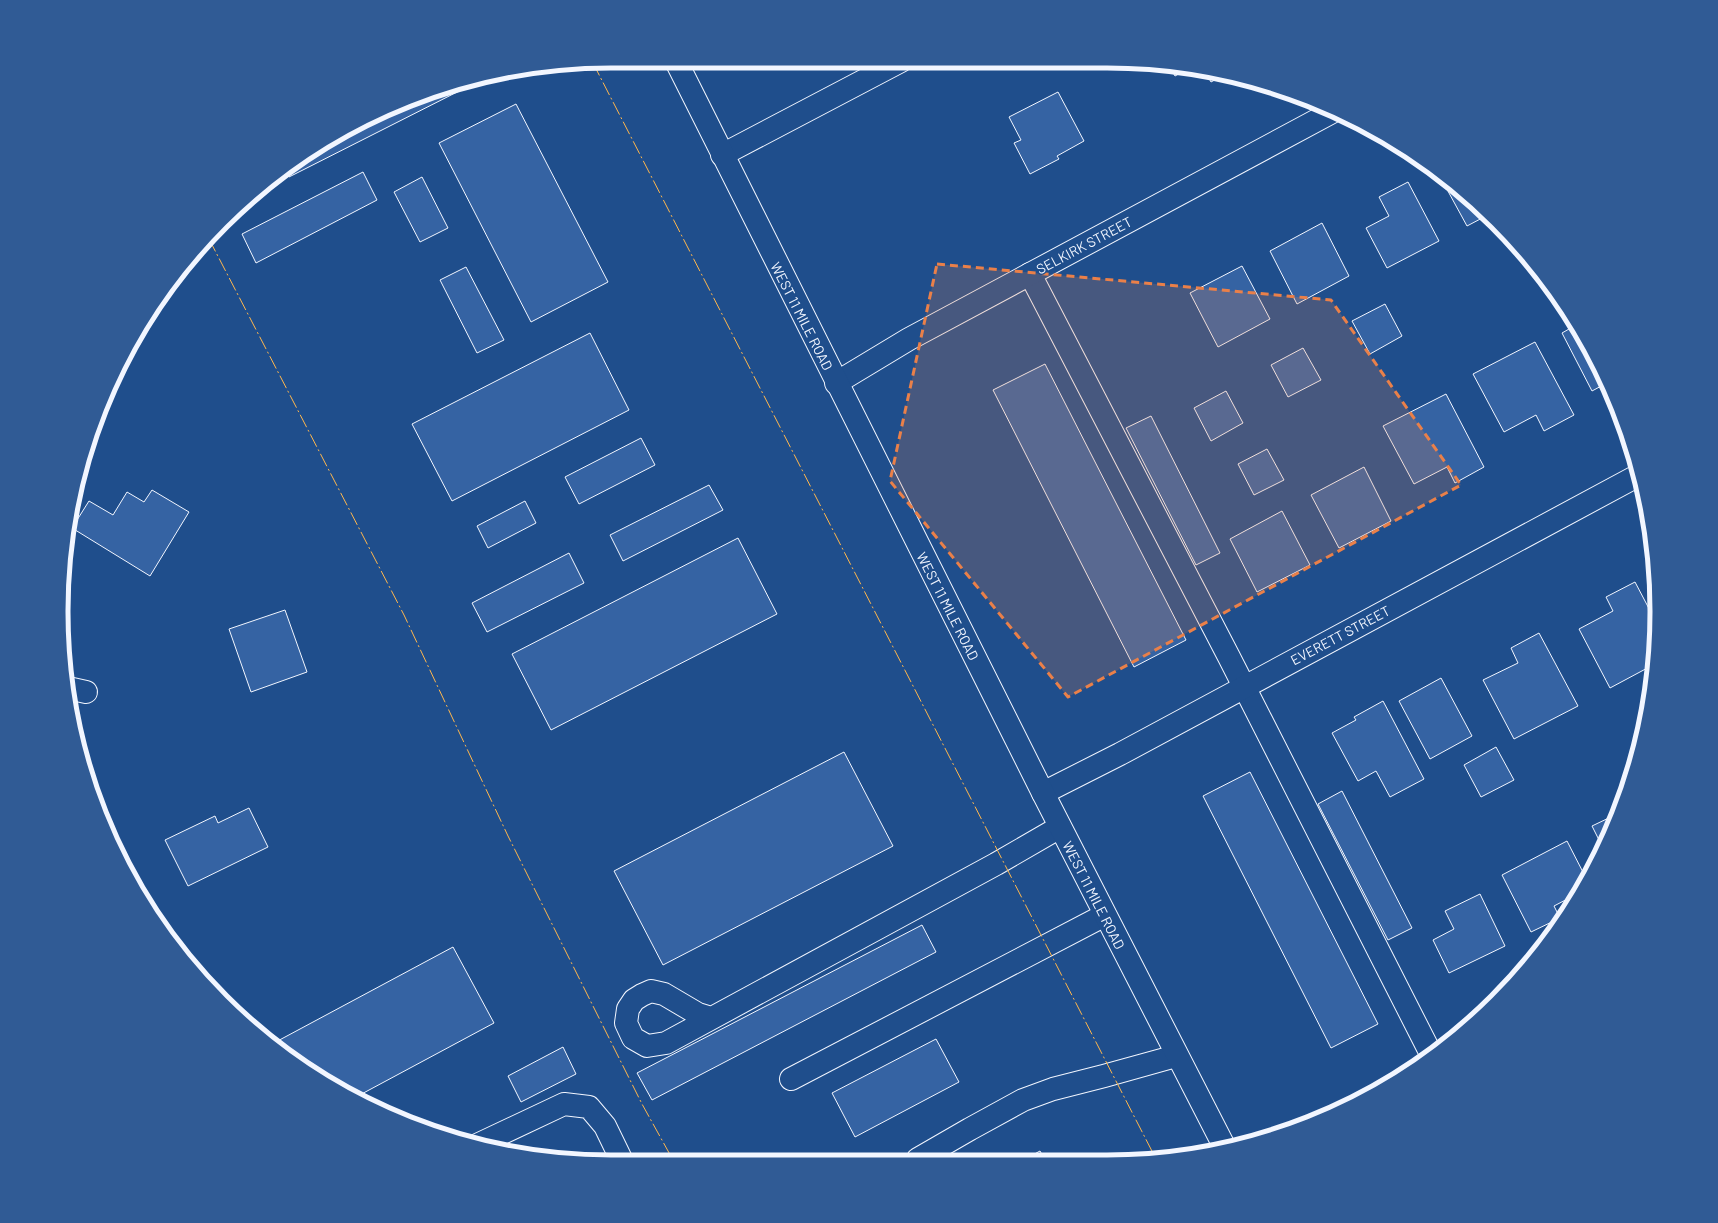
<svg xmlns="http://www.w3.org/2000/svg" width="1718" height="1223" font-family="Barlow,sans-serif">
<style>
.building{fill:#3563a3;stroke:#f2f6ff}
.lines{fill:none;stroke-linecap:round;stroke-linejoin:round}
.minor-casing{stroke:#f2f6ff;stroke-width:24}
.major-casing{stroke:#f2f6ff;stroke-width:24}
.minor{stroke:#1f4e8c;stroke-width:22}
.major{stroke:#1f4e8c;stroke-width:22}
.power{stroke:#ffb74d;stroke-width:1;stroke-dasharray:14 3 2 3;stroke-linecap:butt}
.marked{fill:#ea8049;fill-opacity:0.2;stroke:#ea8049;stroke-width:3;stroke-dasharray:8 5;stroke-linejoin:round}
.labels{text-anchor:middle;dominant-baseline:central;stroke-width:3;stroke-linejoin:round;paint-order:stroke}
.street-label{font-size:14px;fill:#f2f6ff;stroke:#1f4e8c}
.rim{fill:none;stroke:#f2f6ff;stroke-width:5}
</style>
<rect width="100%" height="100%" fill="#1f4e8c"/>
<g class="building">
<polygon points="1170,67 1188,69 1175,76"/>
<polygon points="1205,71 1214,72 1224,75 1211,82"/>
<polygon points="462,82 465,88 289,177 286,171 306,154 401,103"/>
<polygon points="1058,92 1084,141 1057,156 1059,159 1030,174 1014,143 1021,140 1009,117"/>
<polygon points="516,104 608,282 531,322 439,143"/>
<polygon points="363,172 377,200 256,263 242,234"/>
<polygon points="422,177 448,228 420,242 394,192"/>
<polygon points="1447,180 1486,216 1467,226 1443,182"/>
<polygon points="1408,182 1439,241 1387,268 1366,228 1389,216 1379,197"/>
<polygon points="1322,223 1349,276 1297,304 1270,251"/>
<polygon points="1242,266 1270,319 1218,347 1190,293"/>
<polygon points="466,267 504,340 477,353 440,280"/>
<polygon points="1385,304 1402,336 1370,354 1352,321"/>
<polygon points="1576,325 1583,336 1605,384 1592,391 1562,333"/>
<polygon points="590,333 629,410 452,501 412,424"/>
<polygon points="1535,342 1574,415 1544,431 1536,415 1504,432 1473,374"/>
<polygon points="1303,348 1321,380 1288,397 1271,365"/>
<polygon points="1045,364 1186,640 1134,667 993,390"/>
<polygon points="1226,391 1243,423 1211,441 1194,408"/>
<polygon points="1446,394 1484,467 1455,483 1447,467 1414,484 1383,426"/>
<polygon points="1151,416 1220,553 1196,565 1126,428"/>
<polygon points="641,438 655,465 579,504 565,477"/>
<polygon points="1267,449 1284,480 1254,495 1238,464"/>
<polygon points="1364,467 1391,521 1339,548 1311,495"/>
<polygon points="709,485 723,510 623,561 610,535"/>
<polygon points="152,490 189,512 150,576 72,528 89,501 113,515 127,492 144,502"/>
<polygon points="525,501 536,523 488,548 477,526"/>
<polygon points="1282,511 1310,565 1257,592 1230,539"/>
<polygon points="738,538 777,614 551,730 512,654"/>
<polygon points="569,553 584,583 487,632 472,603"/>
<polygon points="1635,582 1655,620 1656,647 1653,665 1610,688 1579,629 1613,611 1606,597"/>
<polygon points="285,610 307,672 251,692 229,629"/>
<polygon points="1539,633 1578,706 1514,739 1483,680 1518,663 1511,648"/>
<polygon points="1441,678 1472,736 1430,759 1399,701"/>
<polygon points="1383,701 1424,779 1390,797 1376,771 1358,781 1332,733 1356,720 1354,717"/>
<polygon points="1496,747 1514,780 1481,797 1464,765"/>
<polygon points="844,752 893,846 663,965 614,871"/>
<polygon points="1250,772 1378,1024 1331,1048 1203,796"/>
<polygon points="1342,791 1412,928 1388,940 1318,804"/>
<polygon points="249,808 268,847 188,886 165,840 215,816 218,823"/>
<polygon points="1615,815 1603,848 1592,826"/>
<polygon points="1567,841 1586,878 1575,895 1554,906 1560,918 1531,932 1502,875"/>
<polygon points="1480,894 1505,946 1449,973 1433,940 1454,929 1445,911"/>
<polygon points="922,925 936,952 652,1100 637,1073"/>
<polygon points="453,947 494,1023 356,1097 277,1048 272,1044"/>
<polygon points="936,1039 959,1082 855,1137 832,1093"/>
<polygon points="563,1047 576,1074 521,1102 508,1076"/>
<polygon points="1040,1151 1044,1158 1027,1158"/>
</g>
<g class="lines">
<g class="minor-casing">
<g id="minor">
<polyline points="722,155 901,61"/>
<polyline points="1030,274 1229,657 1430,1052"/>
<polyline points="836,383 909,339 1334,111"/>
<polyline points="68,688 86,692"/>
<polyline points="1043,793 1120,754 1637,476"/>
<polyline points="711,1018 698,1014 664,994 651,991 642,995 634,1000 628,1009 626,1023 633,1038 647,1046 666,1043 996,864 1060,827"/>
<polyline points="791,1079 1105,915"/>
<polyline points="477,1145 564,1104 589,1107 605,1126 622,1161"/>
<polyline points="918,1159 970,1129 1023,1100 1053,1089 1104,1076 1176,1056"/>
</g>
</g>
<g class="major-casing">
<polyline id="major" points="676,61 1043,793 1225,1148"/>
</g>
<use href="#minor" class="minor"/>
<use href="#major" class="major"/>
<g class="power">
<polyline points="593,63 1155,1157"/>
<polyline points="209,239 404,615 508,836 642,1104 673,1160"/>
</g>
</g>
<path class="marked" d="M937,264l394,36 130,185 -393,212 -178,-216z"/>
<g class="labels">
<g class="street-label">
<text transform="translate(1084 245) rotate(-28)">SELKIRK STREET</text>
<text transform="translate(802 316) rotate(63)">WEST 11 MILE ROAD</text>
<text transform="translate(948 606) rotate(63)">WEST 11 MILE ROAD</text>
<text transform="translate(1340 635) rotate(-28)">EVERETT STREET</text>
<text transform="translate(1094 895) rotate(63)">WEST 11 MILE ROAD</text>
</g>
</g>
<path d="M0 0H1718V1223H0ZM611 68H1107A543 543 0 0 1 1650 611V612A543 543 0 0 1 1107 1155H611A543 543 0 0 1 68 612V611A543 543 0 0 1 611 68Z" fill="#305b95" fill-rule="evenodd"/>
<path class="rim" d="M611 68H1107A543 543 0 0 1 1650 611V612A543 543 0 0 1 1107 1155H611A543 543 0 0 1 68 612V611A543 543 0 0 1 611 68Z"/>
</svg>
